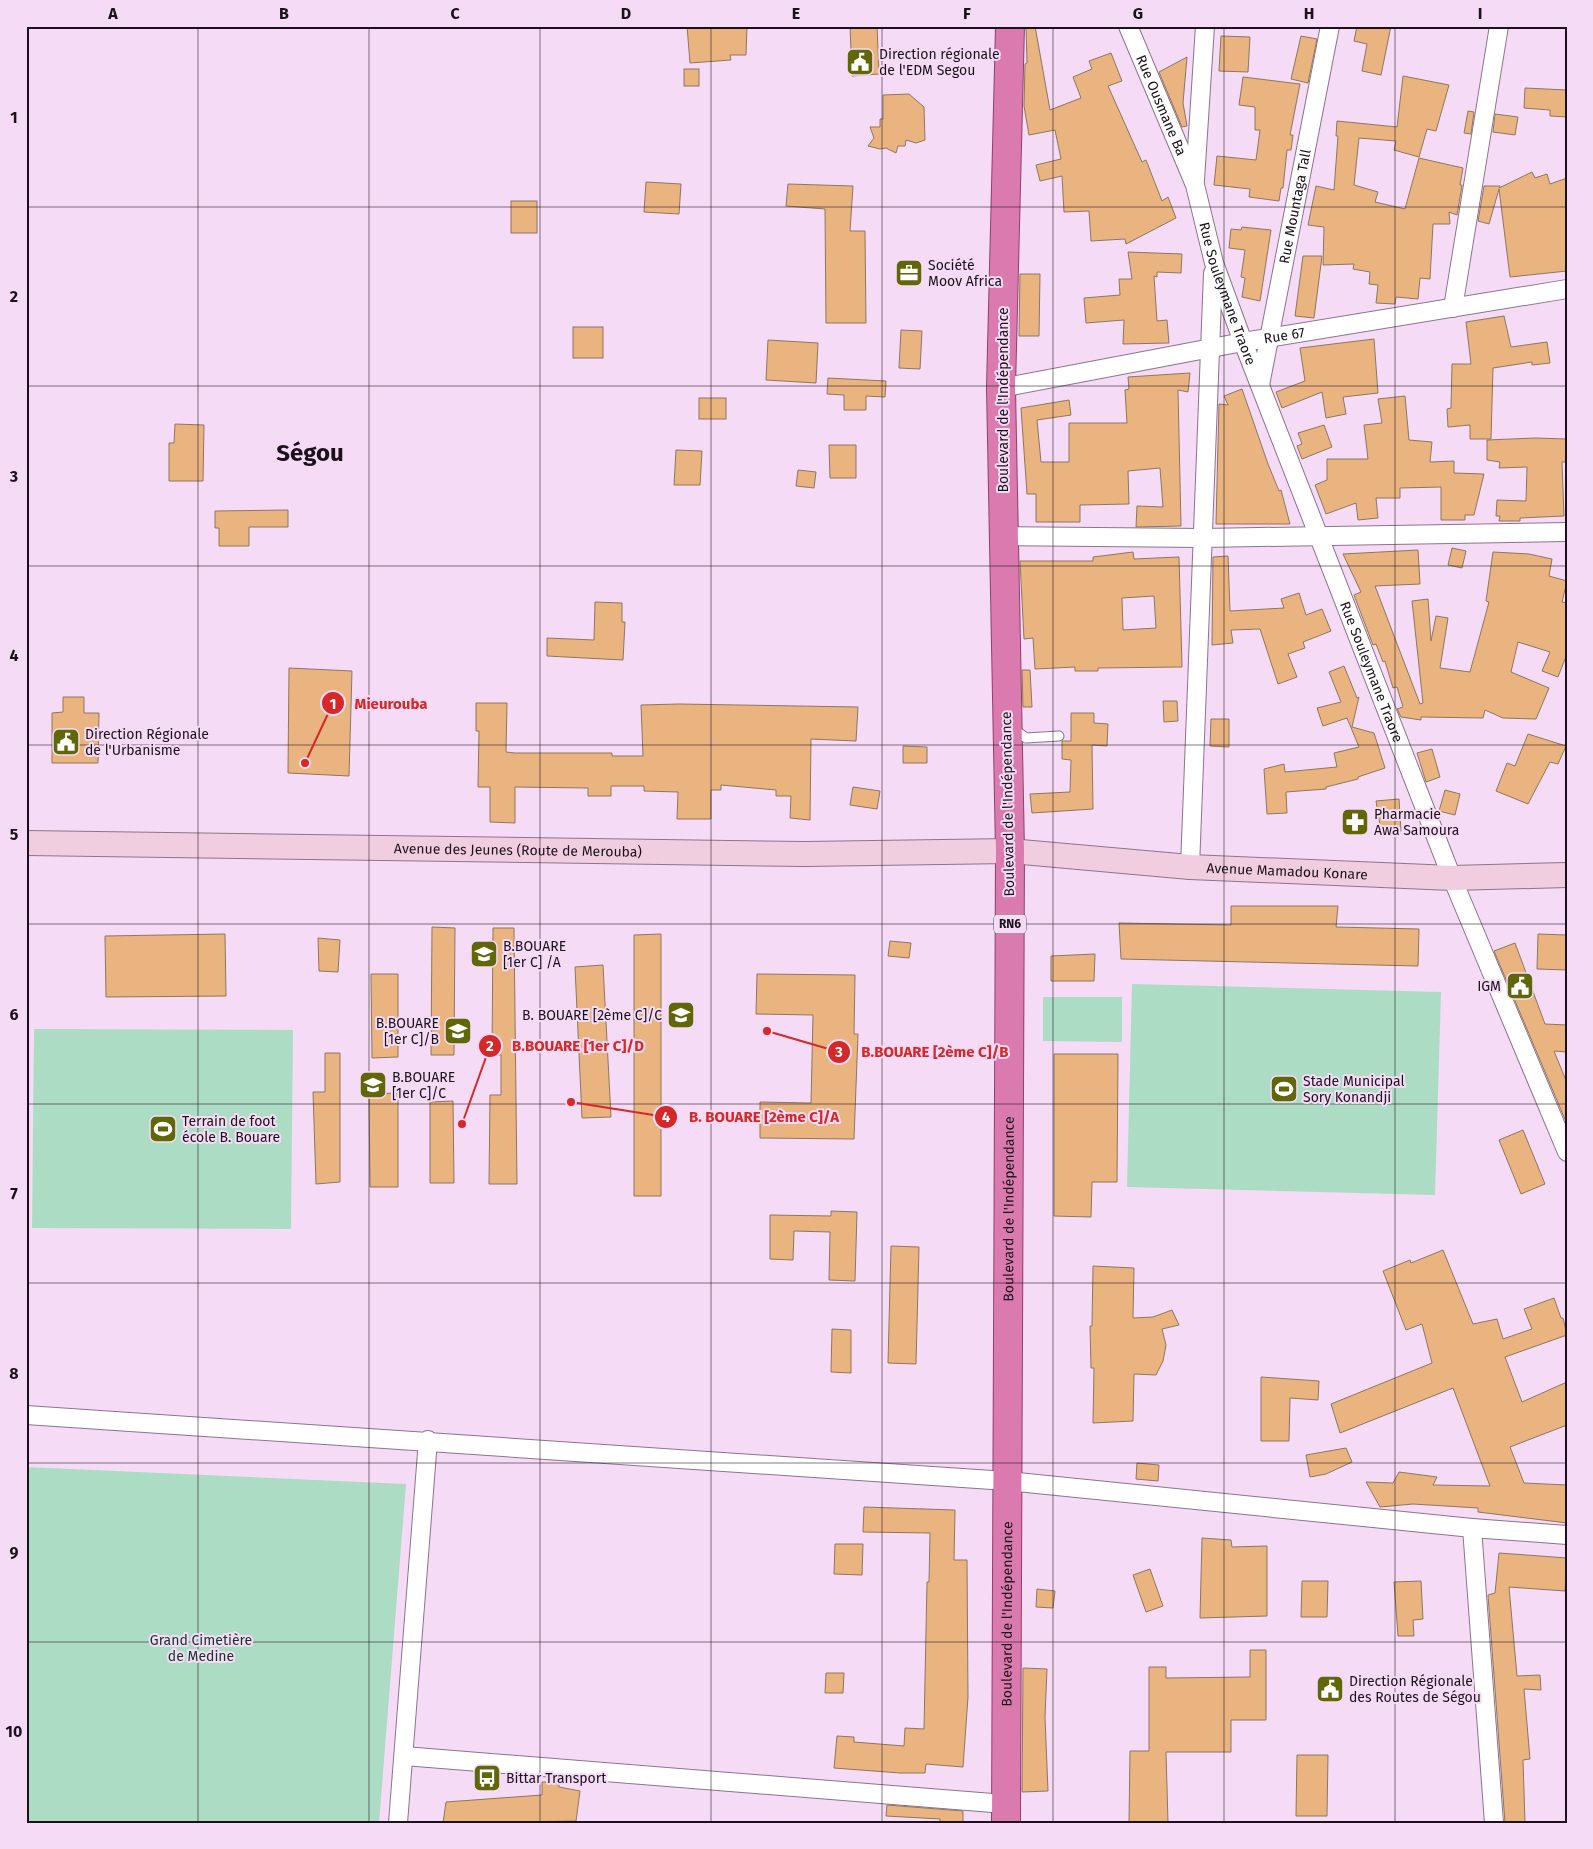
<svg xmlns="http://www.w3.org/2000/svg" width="1593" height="1849" font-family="'Fira Sans',sans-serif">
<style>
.green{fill:#addcc5}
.building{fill:#e9b480;stroke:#8f765f;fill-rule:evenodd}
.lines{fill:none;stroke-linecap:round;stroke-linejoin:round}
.service-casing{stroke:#8c748c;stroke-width:11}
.minor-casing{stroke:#8c748c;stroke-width:20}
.secondary-casing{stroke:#8c748c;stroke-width:26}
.trunk-casing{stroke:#91406d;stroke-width:30}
.service{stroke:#fff;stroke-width:9}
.minor{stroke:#fff;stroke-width:18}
.secondary{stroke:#f1cde0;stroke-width:24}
.trunk{stroke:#da7aae;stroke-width:28}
.grid{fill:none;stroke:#1b111b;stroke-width:1;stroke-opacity:0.55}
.labels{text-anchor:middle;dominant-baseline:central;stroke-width:4;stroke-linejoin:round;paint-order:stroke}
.shield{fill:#f6dbf6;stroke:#5d4e5d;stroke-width:1}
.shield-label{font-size:12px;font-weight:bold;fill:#1b111b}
.poi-label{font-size:14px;fill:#1b111b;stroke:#f6dbf6;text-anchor:start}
.street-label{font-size:14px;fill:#1b111b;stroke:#f6dbf6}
.park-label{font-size:14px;fill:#123527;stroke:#f6dbf6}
.town-label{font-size:24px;font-weight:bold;fill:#1b111b;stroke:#f6dbf6}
.leader{fill:none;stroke:#d62828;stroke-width:2}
.callout-dot{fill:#d62828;stroke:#f6dbf6;stroke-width:2}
.mark-label{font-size:15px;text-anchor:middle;font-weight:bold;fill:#fff}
.callout-label{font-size:15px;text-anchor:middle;font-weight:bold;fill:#d62828;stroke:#f6dbf6;stroke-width:4;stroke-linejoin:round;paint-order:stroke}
.neatline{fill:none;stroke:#1b111b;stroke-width:2}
.grid-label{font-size:16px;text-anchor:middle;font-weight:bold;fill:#1b111b}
</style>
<rect width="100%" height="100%" fill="#f6dbf6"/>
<g class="green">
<polygon points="1132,984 1441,992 1435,1195 1127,1187"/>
<polygon points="1043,997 1122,997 1122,1042 1043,1041"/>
<polygon points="34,1029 293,1030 291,1229 32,1228"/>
<polygon points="26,1467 406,1484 379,1823 26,1823"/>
</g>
<g class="building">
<polygon points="687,26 747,26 746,55 730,55 731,60 690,63"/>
<polygon points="850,26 877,26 879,74 852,76"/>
<polygon points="1026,26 1035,26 1050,110 1081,98 1073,77 1092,69 1089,61 1111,53 1122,81 1108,86 1142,162 1146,160 1162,201 1168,197 1176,218 1126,244 1125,239 1091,241 1089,211 1064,212 1062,176 1040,181 1036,165 1061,159 1055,130 1029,135 1024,106 1025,64 1027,63"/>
<polygon points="1357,26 1391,26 1381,75 1362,71 1367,44 1354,41"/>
<polygon points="1221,36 1250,37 1248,72 1219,71"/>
<polygon points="1301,36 1317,39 1308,83 1291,79"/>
<polygon points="1187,57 1183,103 1187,126 1182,127 1159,72"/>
<rect x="684" y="69" width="15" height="17"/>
<polygon points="1403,76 1449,85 1436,131 1427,129 1419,157 1394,150 1396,141 1359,138 1354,185 1378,192 1375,202 1405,209 1419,158 1463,168 1460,185 1462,185 1457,215 1449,212 1450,224 1433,224 1430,279 1420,278 1418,299 1396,297 1395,304 1376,303 1378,285 1369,284 1370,272 1353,269 1354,264 1323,265 1324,227 1308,225 1316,186 1334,190 1338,136 1336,136 1337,121 1397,127"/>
<polygon points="1243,77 1300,84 1290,135 1293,135 1291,150 1287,150 1283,188 1281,188 1279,201 1249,197 1250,189 1214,185 1217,156 1256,160 1260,130 1255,130 1255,107 1239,105"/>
<polygon points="1525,88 1567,90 1567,117 1550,116 1550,110 1524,108"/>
<polygon points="909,94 924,107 925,140 916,143 906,140 905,146 898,146 896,153 886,148 880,149 868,146 874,138 870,127 880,127 880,119 883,119 883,95"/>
<polygon points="1468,111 1474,112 1471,134 1464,133"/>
<polygon points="1495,114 1518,117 1515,135 1493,132"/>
<polygon points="1532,172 1535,178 1547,174 1550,184 1567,178 1567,271 1510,277 1499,189 1489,224 1478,221 1484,186 1500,186 1499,188"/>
<polygon points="646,182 681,184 679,214 644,212"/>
<polygon points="788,184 853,186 850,231 865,231 866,323 826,323 825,209 786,206"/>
<rect x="511" y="201" width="26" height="32"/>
<polygon points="1242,227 1271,230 1260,301 1242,297 1245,278 1241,277 1245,250 1229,248 1231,229 1241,230"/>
<polygon points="1128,252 1182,254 1181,273 1157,272 1157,277 1154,276 1157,321 1167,320 1169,343 1123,344 1124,320 1086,323 1084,298 1120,295 1119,279 1132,279"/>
<polygon points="1303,256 1322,256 1314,318 1295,316"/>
<polygon points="1020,274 1040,274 1039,336 1019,336"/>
<polygon points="1504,316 1511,347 1547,342 1550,363 1532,365 1532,362 1493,368 1491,439 1470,439 1470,425 1448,427 1447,409 1451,408 1452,364 1471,364 1466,322"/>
<rect x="573" y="327" width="30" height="31"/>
<polygon points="901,330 922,331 920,369 899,368"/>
<polygon points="1374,339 1378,393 1343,397 1346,414 1326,418 1322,392 1282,408 1276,392 1305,381 1300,348"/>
<polygon points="768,340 818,343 816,383 766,380"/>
<polygon points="1190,373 1188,392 1178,390 1181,526 1136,527 1137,506 1163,507 1160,468 1128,471 1129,504 1080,505 1080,522 1036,522 1036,494 1027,494 1021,408 1069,400 1071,415 1037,420 1041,462 1069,462 1069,423 1127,423 1125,390 1129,389 1128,377"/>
<polygon points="828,378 886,381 885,397 866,396 866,410 844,410 844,395 827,394"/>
<polygon points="1242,389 1268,464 1279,491 1281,490 1290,524 1216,524 1219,404 1228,405 1224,396"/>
<polygon points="1405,396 1409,440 1432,442 1430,462 1454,461 1454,473 1484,474 1474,515 1465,515 1465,520 1441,520 1441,487 1400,488 1400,498 1376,498 1378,518 1358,520 1356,503 1326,514 1315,485 1327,480 1327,459 1368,459 1364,425 1382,423 1378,399"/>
<rect x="699" y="398" width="27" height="21"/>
<polygon points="175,424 204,425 203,481 169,481 169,443 174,443"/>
<polygon points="1324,425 1332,447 1302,459 1297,446 1302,444 1298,433"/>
<polygon points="1535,438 1567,439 1567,462 1562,462 1564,516 1520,518 1520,521 1499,521 1500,516 1496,516 1497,500 1526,501 1527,467 1499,468 1500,462 1487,460 1487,440"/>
<polygon points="829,445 856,445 856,478 830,478"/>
<polygon points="676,450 702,451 700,485 674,485"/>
<polygon points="798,470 816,472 814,488 796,486"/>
<polygon points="288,510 288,527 249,527 249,546 219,546 219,528 215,528 215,511"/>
<polygon points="1452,548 1466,551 1462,568 1448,565"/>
<polygon points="1418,550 1420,584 1375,586 1420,704 1423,703 1412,601 1428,599 1431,641 1436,616 1448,618 1440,668 1470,672 1489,602 1486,601 1493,552 1529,554 1552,559 1549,576 1567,581 1562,602 1567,603 1567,654 1558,677 1542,671 1550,652 1518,642 1511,672 1549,688 1536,719 1503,718 1485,710 1483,718 1421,717 1421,720 1401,717 1397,709 1403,707 1397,687 1393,688 1385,661 1383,662 1376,644 1373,645 1354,595 1361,592 1343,554"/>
<path d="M1133,552l1,7 45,-2 3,110 -84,1v3h-23v-4l-40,2 -2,-31 -9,1 -4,-78h73v-4zM1154,596l2,32 -33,2 -1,-32z"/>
<polygon points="1228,556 1230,611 1284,608 1281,599 1299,593 1306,615 1322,609 1331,631 1303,642 1305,648 1288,654 1297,677 1278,684 1260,629 1231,630 1233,643 1212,645 1213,557"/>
<polygon points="595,602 622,603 622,622 625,622 623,660 547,656 547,638 594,640"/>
<polygon points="1344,666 1357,698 1359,697 1352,727 1374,733 1385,768 1358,777 1358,779 1326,787 1326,789 1286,792 1287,813 1267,814 1264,769 1284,764 1285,772 1337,767 1334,753 1359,747 1347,718 1323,726 1317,708 1341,702 1329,672"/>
<polygon points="289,668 352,671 349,776 288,773"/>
<polygon points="1022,670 1030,670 1032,707 1023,707"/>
<polygon points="63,697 84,697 84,713 99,713 98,763 52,763 52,713 63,712"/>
<polygon points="1163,701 1177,701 1178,721 1164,722"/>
<polygon points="476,703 507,703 506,752 515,753 612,753 612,756 643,756 641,705 679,704 858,707 856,741 811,739 810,820 790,818 791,796 776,796 776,790 721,785 721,790 711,790 711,819 677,819 678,792 644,791 644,786 611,786 611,796 588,796 588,788 515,787 515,823 490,822 490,787 478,787 479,731 476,731"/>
<polygon points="1071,713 1094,713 1094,723 1108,724 1107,746 1092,745 1093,809 1032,813 1030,794 1070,792 1071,760 1062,759 1062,741 1071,741"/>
<polygon points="1211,719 1229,719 1229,747 1210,746"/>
<polygon points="1528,734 1566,746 1558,764 1550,762 1528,804 1496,791 1507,763 1515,766"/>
<polygon points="903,746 927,747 927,763 903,763"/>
<polygon points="1432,749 1440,777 1426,782 1417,753"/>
<polygon points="853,787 880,791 877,809 850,805"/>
<polygon points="1445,790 1460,794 1455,815 1439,811"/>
<polygon points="1399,799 1401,831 1381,832 1376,801"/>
<polygon points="1231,906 1338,906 1336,927 1419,929 1418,966 1121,959 1119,923 1231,925"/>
<polygon points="432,927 455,928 454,1055 431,1055"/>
<polygon points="493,928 514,928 517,1184 489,1184 490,1095 501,1095 501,1055 492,1055"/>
<polygon points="225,934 226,996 106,997 105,936"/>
<polygon points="661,934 661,1196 634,1196 634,935"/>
<polygon points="1538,934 1567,935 1567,970 1537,969"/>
<polygon points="318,938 340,940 338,972 319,971"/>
<polygon points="890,941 911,943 909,958 888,956"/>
<polygon points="1515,943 1545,1024 1567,1025 1567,1052 1554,1051 1567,1083 1567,1124 1494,951"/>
<polygon points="1095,954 1094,981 1051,981 1051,956"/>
<polygon points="603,965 611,1117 582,1118 575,967"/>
<polygon points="371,974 398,974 398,1057 372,1058"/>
<polygon points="757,974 855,975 854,1034 858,1034 854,1139 760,1138 760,1102 811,1103 813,1015 756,1014"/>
<polygon points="325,1053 340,1053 340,1182 316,1184 313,1092 325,1092"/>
<polygon points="1054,1054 1118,1054 1117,1182 1092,1182 1091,1217 1054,1216"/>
<polygon points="398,1093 398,1187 370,1187 369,1094"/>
<polygon points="453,1101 454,1183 430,1183 430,1102"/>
<polygon points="1523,1130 1545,1184 1521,1194 1499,1140"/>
<polygon points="831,1211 857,1212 855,1281 829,1280 830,1232 794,1231 793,1260 770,1259 770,1215 831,1216"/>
<polygon points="891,1246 919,1247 916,1364 888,1363"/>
<polygon points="1443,1250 1473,1324 1497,1319 1503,1339 1532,1329 1524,1309 1554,1298 1561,1318 1563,1318 1567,1335 1505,1357 1522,1402 1567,1382 1567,1425 1510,1447 1524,1483 1567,1485 1567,1523 1478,1512 1478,1508 1413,1504 1380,1507 1366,1482 1393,1483 1399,1472 1437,1477 1433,1485 1490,1486 1453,1388 1340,1433 1331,1404 1432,1363 1422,1324 1406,1330 1383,1271 1410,1260 1411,1263"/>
<polygon points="1093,1266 1134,1268 1133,1318 1153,1317 1172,1310 1179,1325 1162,1329 1166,1345 1163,1361 1156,1375 1134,1374 1133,1421 1093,1423 1094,1368 1091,1368 1090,1326 1092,1326"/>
<polygon points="832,1329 851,1330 851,1373 831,1372"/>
<polygon points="1261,1377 1319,1381 1318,1400 1290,1398 1289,1441 1261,1441"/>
<polygon points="1346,1448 1352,1462 1326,1474 1310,1477 1306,1455"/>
<polygon points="1137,1463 1159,1465 1158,1481 1136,1479"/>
<polygon points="864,1507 955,1510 954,1560 967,1560 968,1697 963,1767 926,1764 925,1773 900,1773 834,1768 837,1736 854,1737 854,1742 904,1746 905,1728 924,1729 927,1582 929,1582 930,1533 863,1532"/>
<polygon points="1202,1538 1231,1540 1232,1547 1267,1546 1267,1616 1200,1618"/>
<polygon points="835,1544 863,1544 862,1575 834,1574"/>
<polygon points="1499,1553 1567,1558 1565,1591 1509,1587 1517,1676 1540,1675 1541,1690 1524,1689 1530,1759 1523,1760 1525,1823 1505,1823 1488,1595 1495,1593"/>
<polygon points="1150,1569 1163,1606 1146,1612 1133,1575"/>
<polygon points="1302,1581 1328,1581 1327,1617 1301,1617"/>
<polygon points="1421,1581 1423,1619 1413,1620 1414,1636 1398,1636 1394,1582"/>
<polygon points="1037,1589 1055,1591 1053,1608 1036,1607"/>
<polygon points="1250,1650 1266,1650 1266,1720 1231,1720 1231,1752 1166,1752 1168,1823 1129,1823 1130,1751 1149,1751 1149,1667 1166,1667 1166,1678 1250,1677"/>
<polygon points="1023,1668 1047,1669 1045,1717 1048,1791 1022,1792"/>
<polygon points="826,1673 844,1673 843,1693 825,1693"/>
<polygon points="1297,1755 1328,1755 1327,1816 1296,1816"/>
<polygon points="542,1782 559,1782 559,1787 580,1791 576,1821 443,1823 446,1802 542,1795"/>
<polygon points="887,1805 963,1811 963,1823 940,1823 940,1819 886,1816"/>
</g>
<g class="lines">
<g class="service-casing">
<polyline id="service" points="1012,728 1026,738 1059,736"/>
</g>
<g class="minor-casing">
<g id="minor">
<path id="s1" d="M1128,26l67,159 19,78 29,79 209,536 115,274"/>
<polyline points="1195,180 1205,26"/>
<polyline points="1453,308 1499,26"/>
<path id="s2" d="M1260,385l70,-359"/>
<path id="s3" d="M1001,388l242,-46 324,-53"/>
<polyline points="1003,536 1203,538 1567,532"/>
<polyline points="1190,867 1213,273"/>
<polyline points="26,1415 1007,1481 1472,1528 1567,1535"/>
<polyline points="1472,1528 1494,1823"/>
<polyline points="404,1756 1005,1804"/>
<polyline points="398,1823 428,1440"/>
</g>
</g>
<g class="secondary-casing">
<g id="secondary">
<path id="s4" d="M26,843l779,11 205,-3 180,16 262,11 115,-3"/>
</g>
</g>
<g class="trunk-casing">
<g id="trunk">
<path id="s5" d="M1006,1823l4,-972 -9,-463 9,-362"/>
</g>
</g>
<use href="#service" class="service"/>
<use href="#minor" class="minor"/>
<use href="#secondary" class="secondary"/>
<use href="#trunk" class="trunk"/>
</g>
<path class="grid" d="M198,26v1797M369,26v1797M540,26v1797M711,26v1797M882,26v1797M1053,26v1797M1224,26v1797M1395,26v1797M26,207h1541M26,386h1541M26,566h1541M26,745h1541M26,924h1541M26,1104h1541M26,1283h1541M26,1463h1541M26,1642h1541"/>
<defs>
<g id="civic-square" transform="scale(1.4375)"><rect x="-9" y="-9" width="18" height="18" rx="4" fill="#606708" stroke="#f6dbf6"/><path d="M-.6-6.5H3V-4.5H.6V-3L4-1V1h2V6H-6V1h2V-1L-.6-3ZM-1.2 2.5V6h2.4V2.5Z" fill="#fff"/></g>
<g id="office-square" transform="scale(1.4375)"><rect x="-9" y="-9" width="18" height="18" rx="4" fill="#606708" stroke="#f6dbf6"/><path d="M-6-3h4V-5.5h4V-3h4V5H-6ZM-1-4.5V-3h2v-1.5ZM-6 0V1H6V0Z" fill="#fff"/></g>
<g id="pharmacy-square" transform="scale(1.4375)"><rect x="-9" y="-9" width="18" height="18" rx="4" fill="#606708" stroke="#f6dbf6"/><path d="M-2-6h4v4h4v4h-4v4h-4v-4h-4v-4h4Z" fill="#fff"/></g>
<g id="school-square" transform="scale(1.4375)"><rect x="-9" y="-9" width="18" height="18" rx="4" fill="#606708" stroke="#f6dbf6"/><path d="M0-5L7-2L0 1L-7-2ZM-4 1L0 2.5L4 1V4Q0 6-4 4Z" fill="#fff"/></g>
<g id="stadium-square" transform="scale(1.4375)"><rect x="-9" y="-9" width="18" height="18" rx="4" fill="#606708" stroke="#f6dbf6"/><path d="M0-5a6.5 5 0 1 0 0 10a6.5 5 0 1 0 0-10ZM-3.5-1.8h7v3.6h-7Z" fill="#fff"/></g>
<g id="bus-square" transform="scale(1.4375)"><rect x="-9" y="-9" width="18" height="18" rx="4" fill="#606708" stroke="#f6dbf6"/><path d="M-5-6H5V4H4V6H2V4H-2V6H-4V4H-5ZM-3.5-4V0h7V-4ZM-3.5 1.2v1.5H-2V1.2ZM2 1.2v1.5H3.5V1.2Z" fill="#fff"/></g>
</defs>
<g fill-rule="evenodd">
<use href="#civic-square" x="860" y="62"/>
<use href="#office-square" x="909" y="273"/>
<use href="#civic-square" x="66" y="742"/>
<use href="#pharmacy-square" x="1355" y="822"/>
<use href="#school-square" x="484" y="954"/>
<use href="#civic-square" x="1520" y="986"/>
<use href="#school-square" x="681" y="1015"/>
<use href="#school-square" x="458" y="1031"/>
<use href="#school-square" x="373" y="1085"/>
<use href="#stadium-square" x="1284" y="1089"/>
<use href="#stadium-square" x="163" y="1129"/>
<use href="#civic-square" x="1330" y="1689"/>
<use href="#bus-square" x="487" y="1778"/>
</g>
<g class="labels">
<rect class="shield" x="994" y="914.5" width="32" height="19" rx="4"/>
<g class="shield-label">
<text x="1010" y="924">RN6</text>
</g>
<g class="poi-label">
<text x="879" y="54">Direction régionale<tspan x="879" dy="16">de l'EDM Segou</tspan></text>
<text x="928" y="265">Société<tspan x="928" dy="16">Moov Africa</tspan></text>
<text x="85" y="734">Direction Régionale<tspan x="85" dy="16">de l'Urbanisme</tspan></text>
<text x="1374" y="814">Pharmacie<tspan x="1374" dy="16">Awa Samoura</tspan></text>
<text x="503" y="946">B.BOUARE<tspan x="503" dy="16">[1er C] /A</tspan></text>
<text x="1501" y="986" text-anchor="end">IGM</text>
<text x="662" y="1015" text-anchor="end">B. BOUARE [2ème C]/C</text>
<text x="439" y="1023" text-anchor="end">B.BOUARE<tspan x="439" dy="16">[1er C]/B</tspan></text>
<text x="392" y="1077">B.BOUARE<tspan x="392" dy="16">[1er C]/C</tspan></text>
<text x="1303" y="1081">Stade Municipal<tspan x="1303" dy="16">Sory Konandji</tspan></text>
<text x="182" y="1121">Terrain de foot<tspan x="182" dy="16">école B. Bouare</tspan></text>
<text x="1349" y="1681">Direction Régionale<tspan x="1349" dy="16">des Routes de Ségou</tspan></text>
<text x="506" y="1778">Bittar Transport</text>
</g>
<g class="street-label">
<text stroke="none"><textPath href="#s1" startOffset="86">Rue Ousmane Ba</textPath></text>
<text stroke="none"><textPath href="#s2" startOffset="182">Rue Mountaga Tall</textPath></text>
<text stroke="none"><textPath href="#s1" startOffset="286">Rue Souleymane Traore</textPath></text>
<text stroke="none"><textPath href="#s3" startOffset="288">Rue 67</textPath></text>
<text transform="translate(1003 400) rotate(-90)">Boulevard de l'Indépendance</text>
<text stroke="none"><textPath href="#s1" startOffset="691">Rue Souleymane Traore</textPath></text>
<text transform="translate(1008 804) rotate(-91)">Boulevard de l'Indépendance</text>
<text stroke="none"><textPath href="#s4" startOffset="492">Avenue des Jeunes (Route de Merouba)</textPath></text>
<text stroke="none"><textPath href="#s4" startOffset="1262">Avenue Mamadou Konare</textPath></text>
<text stroke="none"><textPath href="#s5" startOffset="614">Boulevard de l'Indépendance</textPath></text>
<text stroke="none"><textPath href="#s5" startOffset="209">Boulevard de l'Indépendance</textPath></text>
</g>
<g class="park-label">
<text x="201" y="1640">Grand Cimetière<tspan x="201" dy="16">de Medine</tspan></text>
</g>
<g class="town-label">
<text x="310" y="453">Ségou</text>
</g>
</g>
<path class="leader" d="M305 763L333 703M462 1124L490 1046M767 1031L839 1052M571 1102L666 1117"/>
<g class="callout-dot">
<circle cx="305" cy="763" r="5"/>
<circle cx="462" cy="1124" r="5"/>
<circle cx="767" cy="1031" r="5"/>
<circle cx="571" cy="1102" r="5"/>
<circle cx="333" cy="703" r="12"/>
<circle cx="490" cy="1046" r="12"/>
<circle cx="839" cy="1052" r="12"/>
<circle cx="666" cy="1117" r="12"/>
</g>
<g class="mark-label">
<text x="333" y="709">1</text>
<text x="490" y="1051">2</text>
<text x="839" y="1057">3</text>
<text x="666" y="1122">4</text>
</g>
<g class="callout-label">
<text x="391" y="709">Mieurouba</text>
<text x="578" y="1051">B.BOUARE [1er C]/D</text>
<text x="935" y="1057">B.BOUARE [2ème C]/B</text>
<text x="764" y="1122">B. BOUARE [2ème C]/A</text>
</g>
<rect width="1593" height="1849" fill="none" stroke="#f6dbf6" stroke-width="55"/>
<rect x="28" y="28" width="1538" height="1794" class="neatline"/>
<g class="grid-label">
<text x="113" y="19">A</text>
<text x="284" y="19">B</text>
<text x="455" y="19">C</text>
<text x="626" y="19">D</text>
<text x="796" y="19">E</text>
<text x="967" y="19">F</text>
<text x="1138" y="19">G</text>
<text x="1309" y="19">H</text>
<text x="1480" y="19">I</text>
<text x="14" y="123">1</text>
<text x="14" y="302">2</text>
<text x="14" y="482">3</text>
<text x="14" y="661">4</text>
<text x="14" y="840">5</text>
<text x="14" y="1020">6</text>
<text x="14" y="1199">7</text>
<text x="14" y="1379">8</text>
<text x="14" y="1558">9</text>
<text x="14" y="1737">10</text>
</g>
</svg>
